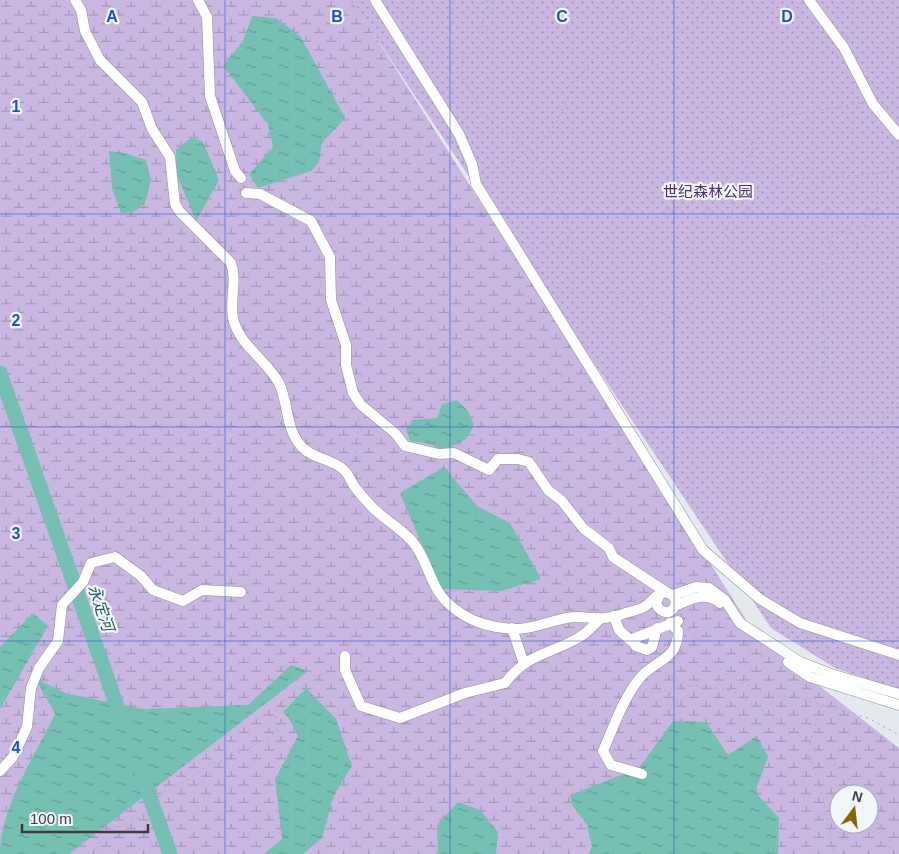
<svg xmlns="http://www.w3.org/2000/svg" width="899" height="854" font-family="Arial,'Noto Sans SC',sans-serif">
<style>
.wetland{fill:url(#wetland-marsh);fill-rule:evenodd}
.park{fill:url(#park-dots)}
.water{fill:url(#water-ripples)}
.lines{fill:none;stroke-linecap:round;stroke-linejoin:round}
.river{stroke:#75c0b2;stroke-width:15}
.minor-casing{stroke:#8d9296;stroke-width:11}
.path{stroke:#acb0b3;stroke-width:1;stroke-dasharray:2.5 4;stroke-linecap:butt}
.minor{stroke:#fff;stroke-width:10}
.grid{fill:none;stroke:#1d4ed8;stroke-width:1;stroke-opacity:0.55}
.labels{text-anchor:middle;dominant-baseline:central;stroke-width:4.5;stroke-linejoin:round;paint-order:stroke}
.park-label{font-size:15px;fill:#4e2f6e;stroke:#f1f6fb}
.water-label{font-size:16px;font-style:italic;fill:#1f5d53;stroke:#f1f6fb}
.grid-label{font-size:16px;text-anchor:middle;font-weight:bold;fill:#1d4ed8;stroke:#f1f6fb;stroke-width:4.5;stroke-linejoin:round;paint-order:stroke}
</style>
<defs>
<pattern id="wetland-marsh" width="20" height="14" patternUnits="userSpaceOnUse" patternTransform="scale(1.25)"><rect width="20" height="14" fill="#c9b7e2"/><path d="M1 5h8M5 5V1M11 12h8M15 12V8" fill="none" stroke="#a496b9"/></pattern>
<pattern id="park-dots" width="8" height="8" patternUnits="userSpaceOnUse" patternTransform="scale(1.25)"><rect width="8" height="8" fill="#c9b7e2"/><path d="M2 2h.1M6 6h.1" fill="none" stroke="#a496b9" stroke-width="1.8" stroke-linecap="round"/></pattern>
<pattern id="water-ripples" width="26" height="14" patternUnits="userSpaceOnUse" patternTransform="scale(1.25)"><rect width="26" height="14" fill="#75c0b2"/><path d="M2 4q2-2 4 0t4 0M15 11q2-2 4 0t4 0" fill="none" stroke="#619d92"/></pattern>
</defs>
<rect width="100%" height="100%" fill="#e4e9ed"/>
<path class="wetland" d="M0,0h352l405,637 142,111v106h-899zM839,794h30v30h-30z"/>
<polygon class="park" points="351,0 899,0 899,690 835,668 771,628"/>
<g class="water">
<polygon points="252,16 276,18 301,37 345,118 322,143 319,162 311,171 258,188 249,174 273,147 268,124 223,66 243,41"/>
<polygon points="192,137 203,142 219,180 196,221 177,175 176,150"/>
<polygon points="109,151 125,153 146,160 151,180 145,203 133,212 121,213 112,189"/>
<polygon points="457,400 468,411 474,425 466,439 443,451 431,444 410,441 406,429 413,420 437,418 442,404"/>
<polygon points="444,467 477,506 510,523 541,579 501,591 441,589 400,493"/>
<polygon points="33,613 48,626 0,709 0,647"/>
<path d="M291,665l17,6 -239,183h-69c0,-46 35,-99 55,-140l-20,-36 30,15 77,16 106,-4z"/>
<polygon points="306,688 336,719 352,766 334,795 322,838 303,854 264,854 282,839 275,779 298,736 289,719 283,712"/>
<polygon points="673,721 706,722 728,755 757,736 768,757 755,792 779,818 778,854 588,854 592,847 587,825 573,806 570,795 639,768"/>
<polygon points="458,802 480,810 498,832 496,854 436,854 438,849 437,825"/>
</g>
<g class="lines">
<g class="river">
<polyline points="0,373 123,723"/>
<polyline points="142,775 170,854"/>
</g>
<g class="minor-casing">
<g id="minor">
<path d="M75,0l6,10 4,21 15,29 42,42 10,27 18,28 5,47 5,8 51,51c7,19 -3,40 3,59 8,25 33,39 45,61 10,21 6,46 23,64 11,12 31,12 42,23 5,5 7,11 10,16 6,8 13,16 20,23 12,11 27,20 38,32 20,23 15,50 47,71 15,11 38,17 57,17 20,0 39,-11 59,-12 20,0 24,4 45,-2 7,-3 15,-4 22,-7 8,-3 11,-12 20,-15 9,-3 18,8 11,16 -6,7 -15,1 -17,-6l4,-9"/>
<polyline points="198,0 207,17 210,96 235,171 241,178"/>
<polyline points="375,0 459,134 472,164 476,184 703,550 760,599 800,623 899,655"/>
<polyline points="809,0 844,48 873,104 899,135"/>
<polyline points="246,193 260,194 311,221 330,257 331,300 346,345 346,365 353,393 361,405 395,433 405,446 439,454 454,453 489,470 498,459 518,459 529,462 548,490 562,501 583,528 609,548 613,557 666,592"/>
<polyline points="673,595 696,587 709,588 725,600 740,623 800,662 831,674 899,694"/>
<path d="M675,606c16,-7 30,-15 45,-3"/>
<polyline points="614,616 619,630 630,640 678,621"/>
<polyline points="512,628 524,664"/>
<polyline points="631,640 636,646 647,650 652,647 657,628"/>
<path d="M345,656v14l16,36 39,12 65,-25 40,-10c23,-30 43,-28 73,-45 8,-4 15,-12 21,-18"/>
<polyline points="788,662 810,677 899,705"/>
<polyline points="0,771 13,757 27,727 31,688 39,668 58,641 62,605 83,582 91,563 115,557 141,576 153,590 183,601 202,590 241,592"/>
<path d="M642,774l-31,-9 -8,-14c11,-25 19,-50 36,-72 16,-20 39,-18 39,-48l-8,-8"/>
</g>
</g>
<g class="path">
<polyline points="487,0 486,12 478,37 464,55 461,75 484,115 531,151 554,186 558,203 571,231 566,247"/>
<polyline points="613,0 627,30 680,91 739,132 765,158 797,179 877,174"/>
<polyline points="482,170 512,161 535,149 556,123 575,83 594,57 632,37 659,40 695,24 710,0"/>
<polyline points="37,179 100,120 118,93"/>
<polyline points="320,217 335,198 340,165"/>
<circle cx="843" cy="245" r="14"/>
<path d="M853,234c29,-15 24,-32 24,-60l22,-5"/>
<polyline points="527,248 537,243 566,247 589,261 607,290 673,318"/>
<polyline points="614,390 654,357 665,329 680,311 690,304 707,287 719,259 741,179 753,147 767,127 782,116 862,103"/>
<polyline points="899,403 885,413 872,444 873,470 886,491 899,499"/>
<polyline points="351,465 357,451 359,415"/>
<polyline points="373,495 377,483 401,467 409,458"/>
<polyline points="604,533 608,522"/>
<polyline points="736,565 758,536 767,501 766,476 770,454 784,422 819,399 825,360 822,267 832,253"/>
<polyline points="688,629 696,635 703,651 728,676 772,696 791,696 868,718 899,735"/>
<polyline points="869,634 873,626 899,605"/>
<polyline points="665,672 689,686"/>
<polyline points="645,689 652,692 698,685 733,691 810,743 843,772 860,794"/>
<polyline points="822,705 810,743 809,754 823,797 834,854"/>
<polyline points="618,755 672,706 701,686"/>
<polyline points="869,806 890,843 890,854"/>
<polyline points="91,854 106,834 147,813 162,793 187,780 207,766 246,750 277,732 275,711 280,704 316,676 337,671"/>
</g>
<use href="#minor" class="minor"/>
</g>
<path class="grid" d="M225,0v854M450,0v854M674,0v854M0,214h899M0,427h899M0,641h899"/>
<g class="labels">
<g class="park-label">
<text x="708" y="191">世纪森林公园</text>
</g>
<g class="water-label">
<text transform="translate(101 608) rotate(71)">永定河</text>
</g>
</g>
<g class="grid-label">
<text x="112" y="22">A</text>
<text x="337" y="22">B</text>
<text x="562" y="22">C</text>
<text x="787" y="22">D</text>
<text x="16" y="112">1</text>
<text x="16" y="326">2</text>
<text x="16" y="539">3</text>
<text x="16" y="753">4</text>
</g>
<g transform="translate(854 809) rotate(15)"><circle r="24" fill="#f1f6fb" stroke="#a8acb0"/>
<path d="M0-4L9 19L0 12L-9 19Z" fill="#856802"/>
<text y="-8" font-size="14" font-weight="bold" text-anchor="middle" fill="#3b3d3f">N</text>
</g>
<path d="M22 824v8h126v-8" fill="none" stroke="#3b3d3f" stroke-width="2.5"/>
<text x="30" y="824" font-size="15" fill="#3b3d3f" stroke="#f1f6fb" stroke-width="4" paint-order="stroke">100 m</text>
</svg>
